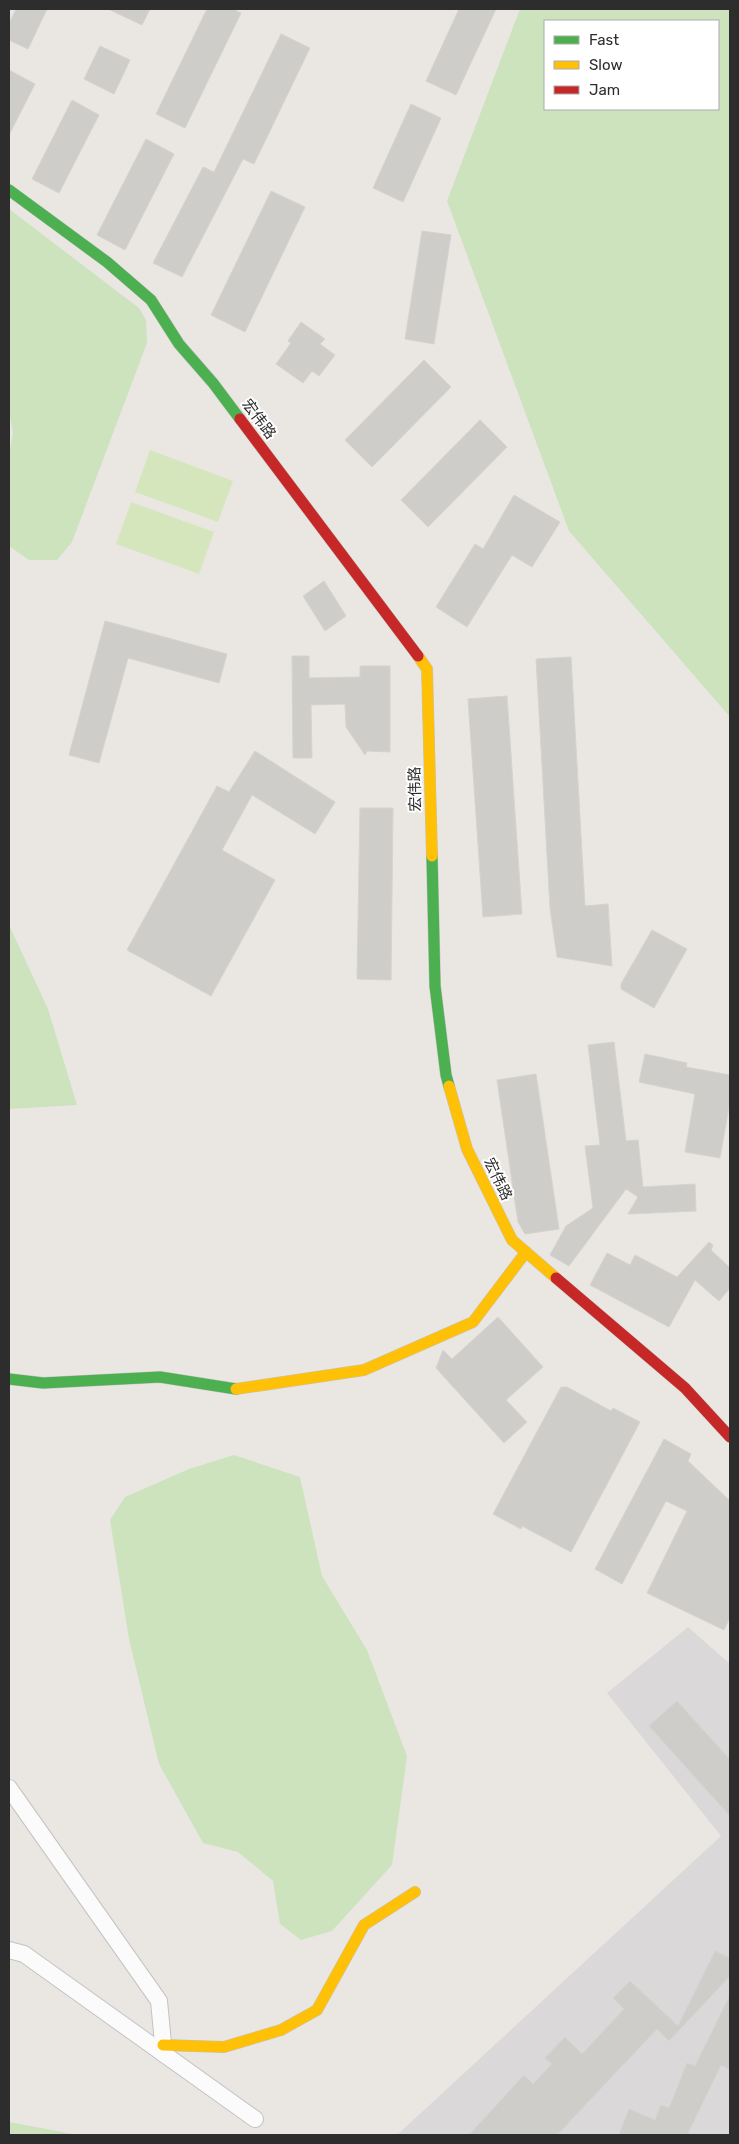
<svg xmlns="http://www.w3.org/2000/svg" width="739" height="2144" font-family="Rubik,'Noto Sans SC',sans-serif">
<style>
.industrial{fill:#dbd8da}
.green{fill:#cce3be;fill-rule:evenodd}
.pitch{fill:#d6e6bc}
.building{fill:#cfcdca;stroke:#d5d3cf}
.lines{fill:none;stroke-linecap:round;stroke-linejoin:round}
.street-casing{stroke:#c4c3c3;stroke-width:18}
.fast-casing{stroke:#c4c3c3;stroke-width:12}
.slow-casing{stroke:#c4c3c3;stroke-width:12}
.jam-casing{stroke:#c4c3c3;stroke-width:12}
.street{stroke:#fcfbfb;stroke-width:16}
.fast{stroke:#4caf50;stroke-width:11}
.slow{stroke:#ffc107;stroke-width:11}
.jam{stroke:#c62828;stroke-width:11}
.labels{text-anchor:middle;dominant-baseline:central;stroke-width:4;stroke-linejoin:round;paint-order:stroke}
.street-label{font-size:15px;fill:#2d2d2d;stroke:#fff}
</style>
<rect width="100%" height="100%" fill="#eae7e3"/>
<polygon class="industrial" points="688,1627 730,1664 730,2135 397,2135 721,1836 607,1693"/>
<g class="green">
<path d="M520,9h210v708l-161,-186 -122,-330zM545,21h173v88h-173z"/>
<polygon points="9,209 139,308 146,320 147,343 72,542 57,560 29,560 9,546 9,456 13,432 9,412"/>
<polygon points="9,925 48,1009 77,1105 9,1109"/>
<polygon points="234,1455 300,1477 322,1576 367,1650 407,1756 392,1865 332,1931 301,1940 280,1924 273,1881 238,1852 203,1843 159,1764 129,1639 110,1520 125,1497 189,1469"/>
<polygon points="9,2122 78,2135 9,2135"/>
</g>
<g class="pitch">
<polygon points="150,450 233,481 218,522 135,492"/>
<polygon points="131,502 214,532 199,574 116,544"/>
</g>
<g class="building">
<polygon points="16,9 47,9 28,49 9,40 9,24"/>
<polygon points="108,9 150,9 142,25"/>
<polygon points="207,9 233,9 241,13 185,128 156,114"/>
<polygon points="459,9 496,9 456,95 426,81"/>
<polygon points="281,34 310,48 254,164 243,159 182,277 153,263 203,167 214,172"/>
<polygon points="100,46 130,60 114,94 84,79"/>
<polygon points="9,70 35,84 9,135"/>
<polygon points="72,100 99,115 59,193 32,179"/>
<polygon points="411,104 441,118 403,202 373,188"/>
<polygon points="146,139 174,154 125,250 97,235"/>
<polygon points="271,191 305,207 245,332 211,315"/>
<polygon points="422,231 451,235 434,344 405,339"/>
<polygon points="301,322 325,339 320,344 335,355 319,376 312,371 303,383 276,364 291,343 288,341"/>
<polygon points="424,360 451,387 372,467 345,440"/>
<polygon points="480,420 507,447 428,527 401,500"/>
<polygon points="514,495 560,522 532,567 512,555 467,627 436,607 475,544 483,549"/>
<polygon points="324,581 346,616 325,631 303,596"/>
<polygon points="105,621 227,654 219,683 128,658 99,763 69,755"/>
<polygon points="292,656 309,656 309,678 360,677 360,666 390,666 390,752 367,751 365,755 346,727 345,704 311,705 312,758 293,758"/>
<polygon points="571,657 585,906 608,904 612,966 557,957 550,908 536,659"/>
<polygon points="507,696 522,914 483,917 468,699"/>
<polygon points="255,751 335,802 315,834 252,795 222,850 275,880 211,996 127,950 217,786 229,792"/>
<polygon points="360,808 393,808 391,980 357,979"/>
<polygon points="652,930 687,949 654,1008 621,989 621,984"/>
<polygon points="614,1042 626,1141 638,1140 643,1187 695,1184 696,1211 628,1214 638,1197 626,1189 569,1266 550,1255 566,1226 593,1208 585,1146 600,1145 588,1045"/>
<polygon points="645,1054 687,1063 686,1067 730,1075 730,1101 720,1158 685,1152 695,1094 639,1082"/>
<polygon points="536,1074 559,1229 525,1234 518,1222 497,1080"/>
<polygon points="709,1242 713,1245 711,1250 730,1268 730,1288 719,1301 695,1280 669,1327 590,1285 607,1253 630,1265 635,1255 677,1277"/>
<polygon points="498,1317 543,1367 506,1400 527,1422 504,1443 436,1368 443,1350 452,1359"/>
<polygon points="561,1387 567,1387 611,1411 613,1408 640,1422 571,1552 522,1526 521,1529 493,1514"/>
<polygon points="664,1439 691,1454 688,1461 730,1501 730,1617 724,1630 647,1593 687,1511 666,1501 622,1584 595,1569"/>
<polygon points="677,1701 730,1760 730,1816 649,1726"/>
<polygon points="715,1951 730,1958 730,1976 669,2041 657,2029 557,2135 469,2135 524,2075 533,2084 552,2064 545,2058 565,2037 582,2054 624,2009 613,1998 630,1981 678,2026"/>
<polygon points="730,1995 730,2070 721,2065 688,2133 692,2135 619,2135 629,2109 655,2120 661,2105 669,2108 687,2063 695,2066"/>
</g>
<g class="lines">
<g class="street-casing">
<g id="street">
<polyline points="9,1788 159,2001 164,2054"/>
<polyline points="9,1950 24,1954 255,2119"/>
</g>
</g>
<g class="fast-casing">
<g id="fast">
<polyline points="9,190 107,262 151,300 179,344 213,383 240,419"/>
<polyline points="432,856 435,986 446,1075 449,1086"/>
<polyline points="9,1379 43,1383 160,1377 236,1389"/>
</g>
</g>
<g class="slow-casing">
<g id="slow">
<polyline points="418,656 427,669 432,856"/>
<polyline points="449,1086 467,1149 512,1240 556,1278"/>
<polyline points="236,1389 364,1370 473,1322 526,1252"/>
<polyline points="163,2045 224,2047 281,2030 317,2010 364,1925 415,1892"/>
</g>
</g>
<g class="jam-casing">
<g id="jam">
<polyline points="240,419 418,656"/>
<polyline points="556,1278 685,1388 730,1437"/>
</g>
</g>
<use href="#street" class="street"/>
<use href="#fast" class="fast"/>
<use href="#slow" class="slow"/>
<use href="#jam" class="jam"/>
</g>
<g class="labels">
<g class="street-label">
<text transform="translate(259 419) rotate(53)">宏伟路</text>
<text transform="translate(415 789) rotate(-91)">宏伟路</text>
<text transform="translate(498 1179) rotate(64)">宏伟路</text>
</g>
</g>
<rect width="739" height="2144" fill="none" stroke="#2d2d2d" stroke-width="20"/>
<rect x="544" y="20" width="175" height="90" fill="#ffffff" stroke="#ababab"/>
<rect x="554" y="36" width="25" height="8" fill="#4caf50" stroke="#ababab"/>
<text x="589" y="45" font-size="15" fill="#2d2d2d">Fast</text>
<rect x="554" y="61" width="25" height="8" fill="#ffc107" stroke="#ababab"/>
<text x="589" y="70" font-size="15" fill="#2d2d2d">Slow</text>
<rect x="554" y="86" width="25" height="8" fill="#c62828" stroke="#ababab"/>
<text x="589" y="95" font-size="15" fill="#2d2d2d">Jam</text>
</svg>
